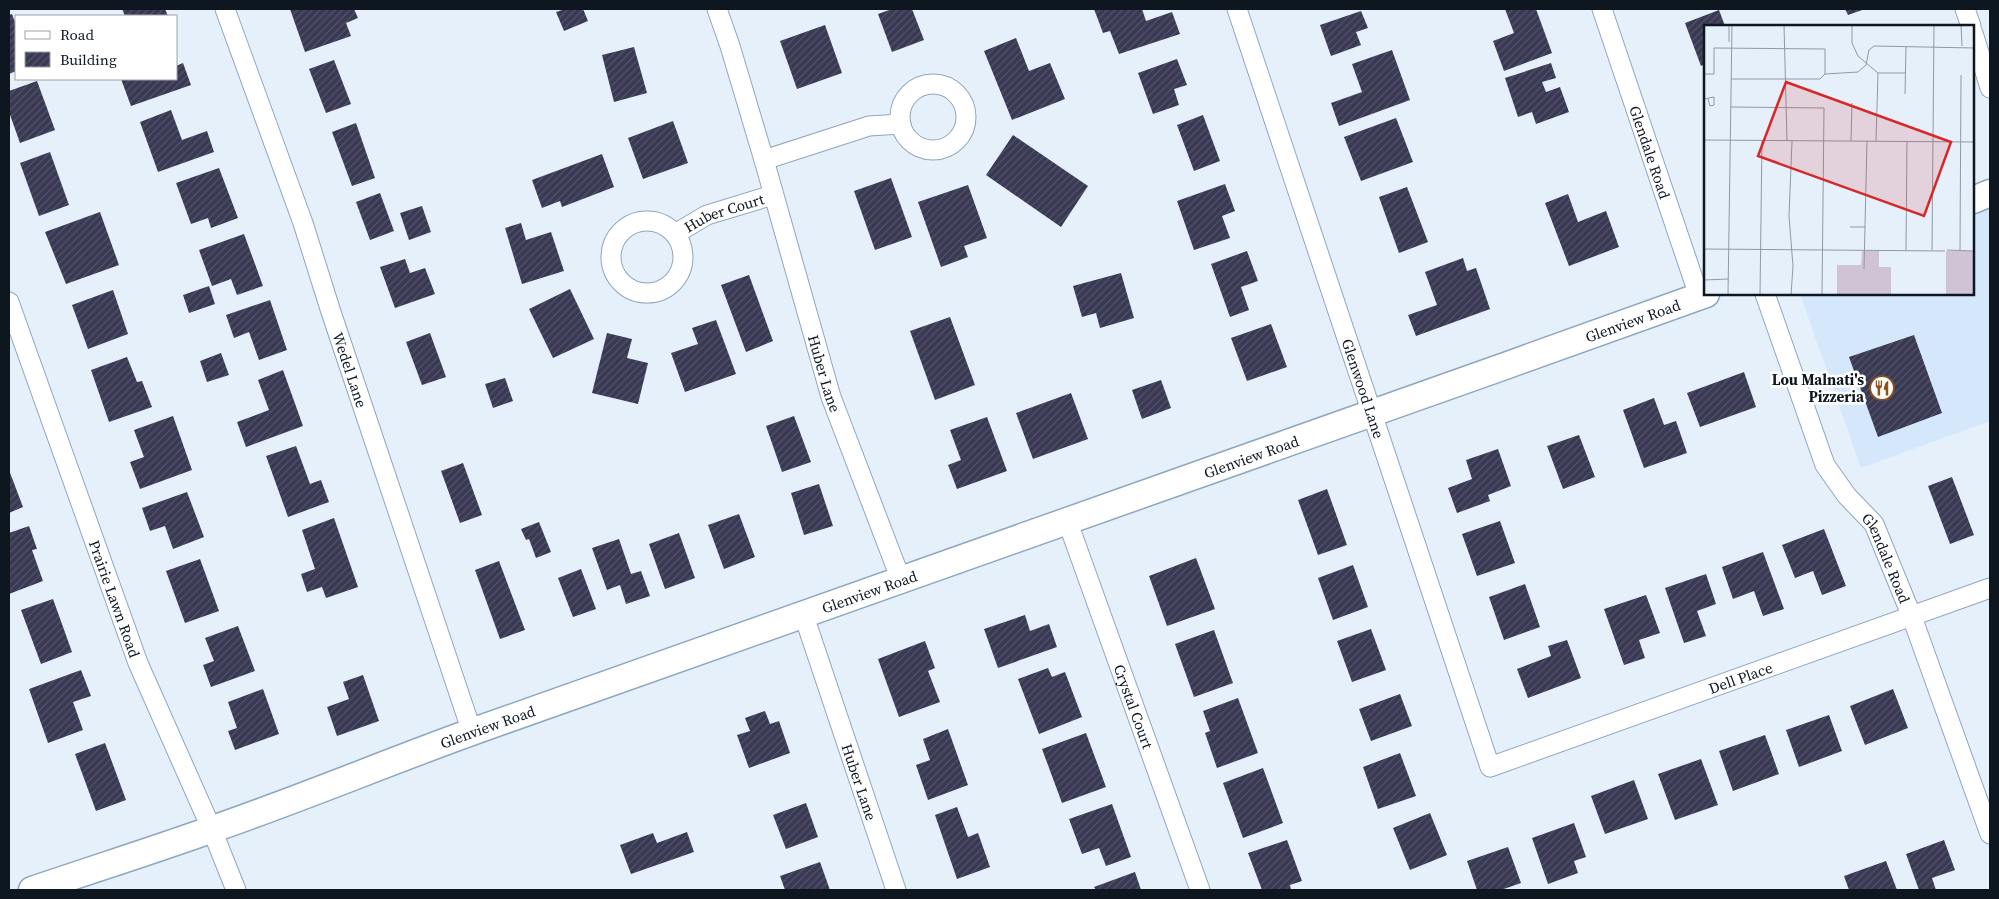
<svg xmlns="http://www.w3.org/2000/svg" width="1999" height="899" font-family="'Source Serif 4',serif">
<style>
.built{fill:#d5e8fb}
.building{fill:url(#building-hatch)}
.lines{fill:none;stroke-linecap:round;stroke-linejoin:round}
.minor-casing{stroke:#8ea7c0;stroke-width:21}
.secondary-casing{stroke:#8ea7c0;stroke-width:29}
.minor{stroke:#fff;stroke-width:19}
.secondary{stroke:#fff;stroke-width:26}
.labels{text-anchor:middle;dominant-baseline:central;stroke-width:5;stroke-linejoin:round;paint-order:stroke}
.street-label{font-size:15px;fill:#0e1720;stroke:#fff}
.poi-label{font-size:15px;font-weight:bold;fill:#0e1720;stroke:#fff;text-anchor:end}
.inset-road{fill:none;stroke:#9099a3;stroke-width:1}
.view{fill:#d62828;fill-opacity:0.15;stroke:#d62828;stroke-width:2.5}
.inset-edge{fill:none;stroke:#0e1720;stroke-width:2.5}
</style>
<defs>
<pattern id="building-hatch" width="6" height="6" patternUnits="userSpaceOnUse" patternTransform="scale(1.25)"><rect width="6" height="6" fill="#393954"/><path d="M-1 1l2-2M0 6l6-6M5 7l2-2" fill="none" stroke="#525369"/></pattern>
</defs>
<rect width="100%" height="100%" fill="#e6f0fb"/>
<polygon class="built" points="1990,179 1990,421 1861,468 1800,294 1973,294 1973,186"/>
<g class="building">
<polygon points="122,9 165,9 168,16 125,16"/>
<polygon points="290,9 354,9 358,18 346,23 351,36 305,52"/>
<polygon points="565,9 583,9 588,21 564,31 556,12"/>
<polygon points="892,9 912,9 924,40 892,52 878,14"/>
<polygon points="1094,9 1142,9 1146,21 1172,12 1180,34 1119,54 1110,31 1103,33"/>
<polygon points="1505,9 1536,9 1552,53 1504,71 1493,41 1514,33"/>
<polygon points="1845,9 1865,9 1848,15"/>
<polygon points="1719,10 1725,26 1705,26 1705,64 1701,66 1685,23"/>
<polygon points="1361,11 1368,28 1356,32 1361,45 1331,56 1320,25"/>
<polygon points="12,14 16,25 16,71 9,74 9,15"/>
<polygon points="825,25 842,73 797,89 780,41"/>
<polygon points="1016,38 1029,71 1050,63 1065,99 1012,120 984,51"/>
<polygon points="634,47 647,93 614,102 602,55"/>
<polygon points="1392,50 1410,100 1339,126 1331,103 1362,92 1352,64"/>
<polygon points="1177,59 1187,85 1174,89 1179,105 1153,114 1138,73"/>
<polygon points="334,60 351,104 326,113 309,69"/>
<polygon points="183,63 191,85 131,106 121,79 176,79 176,66"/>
<polygon points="1551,63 1556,78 1542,82 1546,92 1560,87 1569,112 1536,124 1532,112 1518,117 1505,78"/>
<polygon points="37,81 55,130 20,143 9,112 9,91"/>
<polygon points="171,110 182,140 207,131 214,152 158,172 140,122"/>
<polygon points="1203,115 1220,161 1194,171 1177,125"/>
<polygon points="1396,118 1413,162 1361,181 1344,137"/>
<polygon points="673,121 688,163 643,179 628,138"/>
<polygon points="356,123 375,178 352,186 332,132"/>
<polygon points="1013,135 1088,186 1061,227 986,175"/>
<polygon points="50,152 69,205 39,216 20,163"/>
<polygon points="602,154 614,187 562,207 560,201 542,208 532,180"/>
<polygon points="219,168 238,218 211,228 208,218 191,224 176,183"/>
<polygon points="891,178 912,237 875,250 854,191"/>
<polygon points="1225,184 1235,211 1222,216 1230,238 1194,250 1177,201"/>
<polygon points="968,185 987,238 964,246 968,257 941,267 918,202"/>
<polygon points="1407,187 1428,242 1399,253 1379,197"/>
<polygon points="380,193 394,231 370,240 356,202"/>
<polygon points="1568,194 1578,222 1606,211 1619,247 1569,266 1545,203"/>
<polygon points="422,206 431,232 409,240 400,213"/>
<polygon points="100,212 119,265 66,284 45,232"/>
<polygon points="521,223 526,240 551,232 564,271 522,284 505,228"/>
<polygon points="244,234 263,286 237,295 231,279 212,286 199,250"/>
<polygon points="1247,251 1258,281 1241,287 1249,310 1230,317 1211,264"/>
<polygon points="1463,258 1467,271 1476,268 1490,309 1416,336 1408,315 1437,305 1425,272"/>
<polygon points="405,259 410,273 425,268 435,294 395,308 380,267"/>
<polygon points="1121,273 1134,318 1100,328 1096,313 1082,317 1073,286"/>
<polygon points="749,275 773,341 746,352 721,285"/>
<polygon points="209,286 215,304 189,313 183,295"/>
<polygon points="570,289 594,339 553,358 529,309"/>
<polygon points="113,290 128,334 88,349 72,305"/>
<polygon points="270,300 287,350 259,360 249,332 234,338 226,315"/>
<polygon points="950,317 975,385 935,400 910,331"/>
<polygon points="716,320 736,374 685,392 671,353 698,344 692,328"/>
<polygon points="1271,324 1287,367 1247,381 1231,338"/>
<polygon points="430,333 446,377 422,385 406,342"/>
<polygon points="607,333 632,339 627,358 648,363 638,404 592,393"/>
<polygon points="1914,335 1942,413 1878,437 1849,357"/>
<polygon points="221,353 229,375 207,382 200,361"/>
<polygon points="127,357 137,382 142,381 152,407 109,422 91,370"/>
<polygon points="283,370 303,426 246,447 237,422 269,410 258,380"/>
<polygon points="1744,372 1756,407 1700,427 1687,393"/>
<polygon points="505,378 513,401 493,408 485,384"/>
<polygon points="1161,380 1171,408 1142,419 1132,390"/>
<polygon points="1071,393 1088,439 1033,459 1016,413"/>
<polygon points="1654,398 1664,425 1676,421 1687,453 1644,468 1623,410"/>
<polygon points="173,416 192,470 140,489 130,462 144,457 134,430"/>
<polygon points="794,416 811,462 782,472 766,426"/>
<polygon points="987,417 1007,471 957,489 948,465 961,460 950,430"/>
<polygon points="1579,435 1595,477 1563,489 1547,446"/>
<polygon points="296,446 310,484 321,480 329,502 288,517 266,456"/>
<polygon points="1498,449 1511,486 1488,495 1490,501 1457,513 1448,488 1472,479 1466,460"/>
<polygon points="463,463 482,515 460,523 441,471"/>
<polygon points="9,470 23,507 9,513"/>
<polygon points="1952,477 1974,535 1950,544 1928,486"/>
<polygon points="819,484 833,526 804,535 791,493"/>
<polygon points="1327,489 1347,545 1318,555 1298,500"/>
<polygon points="187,492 204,537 173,549 165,526 150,531 142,508"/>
<polygon points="739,514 755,557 724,569 708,525"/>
<polygon points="334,518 358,587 326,598 322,587 307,592 301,574 315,569 302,530"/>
<polygon points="1500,521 1515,563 1477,576 1462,534"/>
<polygon points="539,522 551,552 536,558 529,539 526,540 521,529"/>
<polygon points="29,526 37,549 32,550 43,581 9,594 9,533"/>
<polygon points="1824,529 1846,586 1822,595 1813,571 1795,578 1782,545"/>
<polygon points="679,533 695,578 665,589 649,544"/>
<polygon points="619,539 631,574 641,571 650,596 626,604 620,585 607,590 592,548"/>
<polygon points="1763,552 1784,609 1763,616 1754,591 1733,599 1722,567"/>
<polygon points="1196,558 1215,609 1167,626 1149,576"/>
<polygon points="200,559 219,611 185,623 166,571"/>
<polygon points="499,561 525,630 500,639 475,570"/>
<polygon points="1353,565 1368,607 1333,620 1318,578"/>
<polygon points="581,569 596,609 573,617 558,578"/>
<polygon points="1706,574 1716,604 1697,611 1706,636 1684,643 1665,588"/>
<polygon points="1525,584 1540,627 1504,640 1489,597"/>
<polygon points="1646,595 1660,633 1639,640 1645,658 1624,665 1604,609"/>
<polygon points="53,599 72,652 41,664 21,610"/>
<polygon points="1025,615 1030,631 1049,624 1057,647 998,668 984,629"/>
<polygon points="238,626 255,671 211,687 203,665 214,661 205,638"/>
<polygon points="1371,629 1386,670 1352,682 1337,641"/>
<polygon points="1214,630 1233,683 1194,697 1175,644"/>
<polygon points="1567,640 1581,678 1528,698 1517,669 1551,656 1548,646"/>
<polygon points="925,641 935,668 928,671 940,702 899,717 878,659"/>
<polygon points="1048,668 1052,677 1065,672 1082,717 1039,734 1018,679"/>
<polygon points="81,670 91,696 73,702 83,730 48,743 29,689"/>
<polygon points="363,675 379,721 337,736 327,707 349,699 343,682"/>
<polygon points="263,689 279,734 235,750 228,731 237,728 228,702"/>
<polygon points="1893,689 1908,728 1865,745 1850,706"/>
<polygon points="1400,694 1412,726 1371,741 1359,709"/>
<polygon points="1238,698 1258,753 1217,768 1205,733 1210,731 1203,711"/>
<polygon points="765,711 770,724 779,721 790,753 749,768 737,735 750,731 745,718"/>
<polygon points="1829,715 1842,751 1799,767 1786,730"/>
<polygon points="948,729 968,785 928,800 916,765 930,760 923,739"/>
<polygon points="1086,733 1106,787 1062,803 1042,749"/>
<polygon points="1765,735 1779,774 1733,791 1719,751"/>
<polygon points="105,743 126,800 96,811 75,754"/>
<polygon points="1400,753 1416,796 1378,809 1363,767"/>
<polygon points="1701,759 1718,805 1675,820 1658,774"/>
<polygon points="1263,768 1283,823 1243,838 1223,783"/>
<polygon points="1634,780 1648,819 1605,834 1591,796"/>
<polygon points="806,803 818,837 786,849 773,815"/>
<polygon points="1112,804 1131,857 1106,866 1099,848 1082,854 1069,819"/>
<polygon points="957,807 968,837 978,833 990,867 957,879 935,815"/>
<polygon points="1430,813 1447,855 1410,870 1393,828"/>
<polygon points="1574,823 1586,857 1574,861 1578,873 1548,884 1532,838"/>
<polygon points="687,832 694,852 631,874 620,845 653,833 657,843"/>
<polygon points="1287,840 1302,881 1290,885 1291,890 1262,890 1248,853"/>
<polygon points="1944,840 1955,870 1932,878 1936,890 1919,890 1906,854"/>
<polygon points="1508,847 1521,883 1501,890 1477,890 1467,861"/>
<polygon points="1886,861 1897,890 1849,890 1844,876"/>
<polygon points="820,862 830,890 785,890 780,876"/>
<polygon points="1135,872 1141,890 1096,890 1094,887"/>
</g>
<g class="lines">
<g class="minor-casing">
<g id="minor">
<path id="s1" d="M225,9l78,214 28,89 141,420"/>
<path id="s2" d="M717,9l13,37 34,114 67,237 70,183"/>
<path id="s3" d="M1237,9l253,758 500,-179"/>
<path id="s4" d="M1602,9l97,287"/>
<polyline points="1965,9 1971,26"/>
<polyline points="1973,33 1990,88"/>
<circle cx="933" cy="117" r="33"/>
<polyline points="764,160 869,126 901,124"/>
<circle cx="647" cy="257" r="36"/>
<path id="s5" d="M675,234l32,-19 66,-20"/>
<path id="s6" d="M1765,294l60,171 22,31 27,28 38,93 78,217"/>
<path id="s7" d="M9,302l129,361 74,167 24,60"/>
<path id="s8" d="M1067,520l133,370"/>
<path id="s9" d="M804,616l92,274"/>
</g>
</g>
<g class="secondary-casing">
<g id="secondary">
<polyline points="1973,200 1990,193"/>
<path id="s10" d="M32,890c59,-20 119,-39 178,-60 90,-31 178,-68 267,-100 410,-145 820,-289 1229,-436"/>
</g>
</g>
<use href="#minor" class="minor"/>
<use href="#secondary" class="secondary"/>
</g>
<defs>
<g id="restaurant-ring" transform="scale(1.25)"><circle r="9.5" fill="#fff" stroke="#905118" stroke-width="1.5"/><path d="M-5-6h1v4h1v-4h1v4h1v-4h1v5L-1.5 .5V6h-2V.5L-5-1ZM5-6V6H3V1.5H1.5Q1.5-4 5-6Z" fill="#905118"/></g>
</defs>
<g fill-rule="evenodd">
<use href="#restaurant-ring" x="1882" y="388"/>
</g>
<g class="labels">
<g class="street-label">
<text stroke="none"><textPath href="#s4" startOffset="151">Glendale Road</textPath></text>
<text stroke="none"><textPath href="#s5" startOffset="54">Huber Court</textPath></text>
<text stroke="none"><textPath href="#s10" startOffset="1699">Glenview Road</textPath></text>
<text stroke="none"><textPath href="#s1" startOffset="382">Wedel Lane</textPath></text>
<text stroke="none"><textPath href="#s2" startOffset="380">Huber Lane</textPath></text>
<text stroke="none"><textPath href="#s3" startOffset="400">Glenwood Lane</textPath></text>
<text stroke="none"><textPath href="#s10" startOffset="1294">Glenview Road</textPath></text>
<text stroke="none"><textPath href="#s6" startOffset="294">Glendale Road</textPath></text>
<text stroke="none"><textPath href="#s10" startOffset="889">Glenview Road</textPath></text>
<text stroke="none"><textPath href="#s7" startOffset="315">Prairie Lawn Road</textPath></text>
<text stroke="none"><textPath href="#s3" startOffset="1065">Dell Place</textPath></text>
<text stroke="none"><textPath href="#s8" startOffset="198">Crystal Court</textPath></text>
<text stroke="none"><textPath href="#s10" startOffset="484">Glenview Road</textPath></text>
<text stroke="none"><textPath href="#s9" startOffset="175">Huber Lane</textPath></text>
</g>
<g class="poi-label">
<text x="1864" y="379">Lou Malnati's<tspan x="1864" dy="17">Pizzeria</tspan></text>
</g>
</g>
<g transform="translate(1704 25)">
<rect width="270" height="270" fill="#e6f0fb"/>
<path d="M242,226h28v44h-28z" fill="#d0c3d5"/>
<path d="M158,226h17v16h12v28h-54v-30h24z" fill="#d0c3d5"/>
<path d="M146 258a7 7 0 1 1 14 0a7 7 0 1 1-14 0Z" fill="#d0c3d5"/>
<path class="inset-road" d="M25,0v17M80,0l3,116M148,0v18l6,13 20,17 -2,68M257,0l1,21M174,48h28M0,49h10v-26l111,1v25l-5,5h-89M121,49l33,-2 8,-7 3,-15 5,-4 100,2M201,69l1,-48M0,74l10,-2v8l-4,1 -2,-7M27,82l93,1 -2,187M0,115l270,2M147,116l1,-38M146,202h15M0,224l241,2M202,225l1,-109M228,225l2,-225M243,225l27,1M256,225l1,-175M160,244l3,-128M0,255l24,-1M24,270l4,-270M56,270l2,-155M87,270l2,-29 -4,-50 3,-75"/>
<path class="view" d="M82,57l165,60 -27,74 -166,-60z"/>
<rect width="270" height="270" class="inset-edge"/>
</g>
<rect width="1999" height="899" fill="none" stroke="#0e1720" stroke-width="20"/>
<rect x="15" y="15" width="162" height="65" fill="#ffffff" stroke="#9fa2a6"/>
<rect x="25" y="31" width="25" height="8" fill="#ffffff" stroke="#9fa2a6"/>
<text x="60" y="40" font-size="15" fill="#0e1720">Road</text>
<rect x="25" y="52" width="25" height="15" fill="url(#building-hatch)" stroke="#9fa2a6"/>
<text x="60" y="65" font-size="15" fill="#0e1720">Building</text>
</svg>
